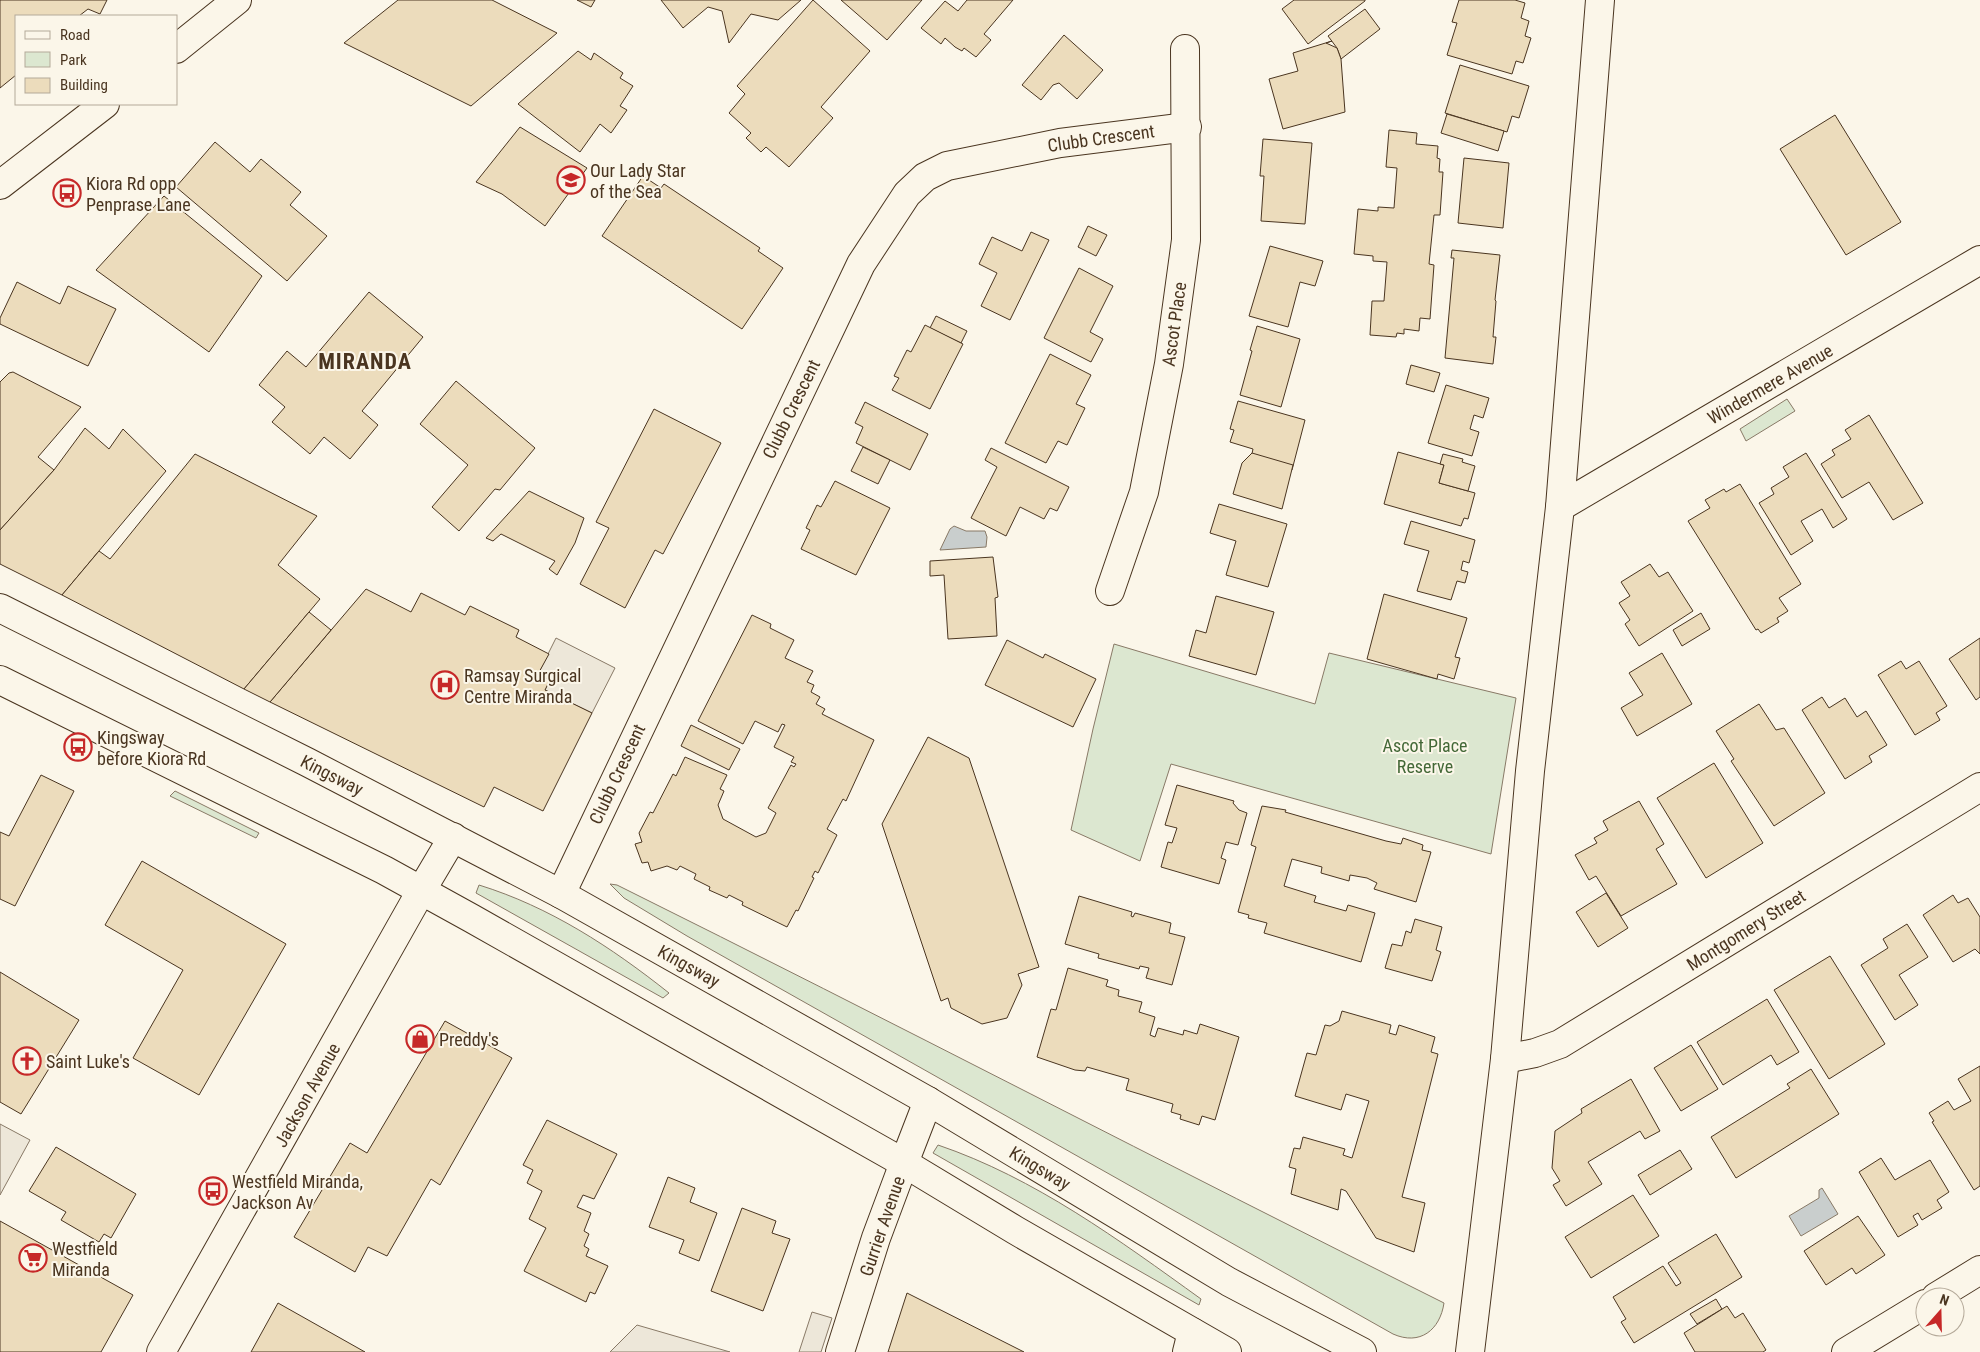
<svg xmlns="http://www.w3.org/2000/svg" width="1980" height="1352" font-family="'Roboto Condensed',sans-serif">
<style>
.green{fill:#dce7d0;stroke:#887966}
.parking{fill:#ede7d9;stroke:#887966}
.water{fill:#c9cecd;stroke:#887966}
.building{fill:#ecdcbc;stroke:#4a3520}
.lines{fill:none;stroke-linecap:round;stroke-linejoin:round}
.minor-casing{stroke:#4a3520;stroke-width:30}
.major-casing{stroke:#4a3520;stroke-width:30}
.minor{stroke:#fbf6e9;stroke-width:28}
.major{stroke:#fbf6e9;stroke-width:28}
.labels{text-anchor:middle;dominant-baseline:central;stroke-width:4;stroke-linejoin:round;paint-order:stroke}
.street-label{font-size:18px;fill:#4a3520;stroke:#fbf6e9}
.poi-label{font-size:18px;fill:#4a3520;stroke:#fbf6e9;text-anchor:start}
.park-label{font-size:18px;fill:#436837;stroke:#fbf6e9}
.district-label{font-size:22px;font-weight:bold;letter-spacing:1px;fill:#4a3520;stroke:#fbf6e9}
</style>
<rect width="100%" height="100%" fill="#fbf6e9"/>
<g class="green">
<polygon points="1787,399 1795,411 1746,441 1740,429"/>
<polygon points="1114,644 1315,704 1329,653 1516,698 1491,854 1171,764 1140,861 1071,830 1093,729"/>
<polygon points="175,791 259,833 256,838 170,796"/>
<path d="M610,884l7,1c276,137 550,280 827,418 -4,27 -24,43 -51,31l-706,-398 -63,-38z"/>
<path d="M479,885c71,22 132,62 190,108l-6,5 -187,-105z"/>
<path d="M938,1145c97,33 181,95 263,154l-2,6 -266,-152z"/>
</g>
<g class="parking">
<polygon points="556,638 615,668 592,713 545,690 549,680 538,674"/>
<polygon points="0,1124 30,1140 0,1195"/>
<polygon points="812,1312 832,1318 821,1352 799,1352"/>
<polygon points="637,1325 730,1352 610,1352"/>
</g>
<g class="water">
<polygon points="954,526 966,531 985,531 987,537 986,547 940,550 950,529"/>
<polygon points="1822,1188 1838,1214 1801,1236 1789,1216 1819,1198 1819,1190"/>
</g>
<g class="building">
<polygon points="0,0 107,0 100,14 88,9 79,16 16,16 16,75 0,88"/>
<polygon points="398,0 492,0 557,33 471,106 344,43"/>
<polygon points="577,0 595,0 591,7"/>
<polygon points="661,0 801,0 778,20 751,14 729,43 722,11 708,7 683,28"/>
<polygon points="813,0 870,51 821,107 833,118 789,167 766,147 761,152 746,138 751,133 729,113 745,94 737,86"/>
<polygon points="841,0 922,0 887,40"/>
<polygon points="967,0 1013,0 984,34 991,40 976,57 964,48 962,51 955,47 945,38 941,44 921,28 945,1 958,11"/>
<polygon points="1294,0 1365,0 1365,1 1308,44 1282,9"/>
<polygon points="1459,0 1515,0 1525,3 1521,18 1529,21 1525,36 1531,38 1523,63 1516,61 1512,74 1447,55 1457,23 1452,22"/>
<polygon points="1365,9 1380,29 1341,59 1337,48 1328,36"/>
<polygon points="1064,35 1103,70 1077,99 1059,83 1053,85 1041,100 1022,85"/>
<polygon points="1332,41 1326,43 1337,48 1341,59 1345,112 1283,129 1269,79 1298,71 1293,53"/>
<polygon points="578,51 591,60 594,53 623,73 620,78 633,86 620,106 627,110 611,133 600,124 580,152 518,104"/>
<polygon points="1460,65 1529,86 1519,118 1512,116 1507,132 1445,113"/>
<polygon points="1447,114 1504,131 1498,151 1441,133"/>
<polygon points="1835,115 1901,222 1846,255 1780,149"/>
<polygon points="520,127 587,168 545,226 502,194 476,182"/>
<polygon points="1389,130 1417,133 1416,144 1438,146 1437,158 1440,159 1439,172 1443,172 1440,215 1434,215 1429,264 1434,265 1430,319 1420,318 1419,331 1404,329 1404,334 1397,333 1396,337 1370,335 1372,301 1384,301 1387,262 1373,261 1373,256 1354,254 1358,209 1378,211 1378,207 1394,208 1397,168 1386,167"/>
<polygon points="1263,139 1312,143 1305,224 1261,221 1264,176 1260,176"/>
<polygon points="215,142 250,172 261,159 301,192 290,205 327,236 287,281 176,187"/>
<polygon points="1464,158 1509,163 1503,228 1458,223"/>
<polygon points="643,176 661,188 664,184 760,248 758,251 783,268 742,329 602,236"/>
<polygon points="164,196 262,276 209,352 96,270"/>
<polygon points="1088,226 1107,235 1096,256 1078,247"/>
<polygon points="1031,232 1049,240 1010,320 981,306 997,273 979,264 992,237 1022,251"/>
<polygon points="1270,246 1323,261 1315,286 1300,282 1288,327 1249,316"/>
<polygon points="1452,250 1500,255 1495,300 1496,301 1493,337 1496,337 1493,364 1445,358 1454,258 1451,258"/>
<polygon points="1079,268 1113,286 1090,332 1103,339 1091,362 1044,338"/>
<polygon points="17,282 60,304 68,286 116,309 88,366 0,324 0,318"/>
<polygon points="369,292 423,337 362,411 378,425 350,459 324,437 310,454 272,422 285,407 259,385 287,351 306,367"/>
<polygon points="936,316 967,331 961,343 930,328"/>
<polygon points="925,325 963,344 930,409 892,390 899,378 894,376 907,350 911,352"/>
<polygon points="1257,326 1300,339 1281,407 1240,395 1252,351 1250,350"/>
<polygon points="1050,354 1091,375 1076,404 1085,408 1067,445 1058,441 1046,463 1005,443"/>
<polygon points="1411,365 1440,373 1434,392 1406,384"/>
<polygon points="13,372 81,407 38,457 54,470 0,530 0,382 9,373"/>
<polygon points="456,381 535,448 500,490 495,489 459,531 432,507 468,465 420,424"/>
<polygon points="1446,385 1489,398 1483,418 1474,415 1470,429 1479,432 1472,456 1428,443"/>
<polygon points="1238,401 1305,420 1292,470 1251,458 1253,449 1230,442 1234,430 1230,429"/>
<polygon points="865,402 928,434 910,470 856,443 863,427 855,423"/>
<polygon points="654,409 721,443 663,554 655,550 625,608 580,584 609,528 596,522"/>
<polygon points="1869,415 1923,503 1893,520 1869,482 1842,498 1821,464 1835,455 1832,450 1851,439 1845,430"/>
<polygon points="85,428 109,449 123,429 166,471 62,595 0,564 0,530 54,470"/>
<polygon points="863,447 890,460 878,484 851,471"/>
<polygon points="991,448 1069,487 1057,511 1050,508 1044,519 1020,507 1006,536 971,518 997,467 985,460"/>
<polygon points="1398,452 1444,465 1439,483 1475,493 1468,519 1464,518 1461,526 1384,504"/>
<polygon points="1252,453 1293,465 1282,509 1233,494 1242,463"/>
<polygon points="1806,453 1847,519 1833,528 1822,509 1801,521 1813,541 1791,555 1759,503 1774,494 1771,488 1789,477 1783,467"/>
<polygon points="195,454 317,516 278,565 320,599 244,689 62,595 99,551 110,559"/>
<polygon points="1443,454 1463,459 1462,462 1475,466 1468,491 1439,483 1444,465 1440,464"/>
<polygon points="835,481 890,508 856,575 801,549 810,530 806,528 817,505 821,507"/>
<polygon points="1740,484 1801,584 1779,598 1788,611 1777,618 1779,622 1761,633 1758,629 1756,630 1688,521 1710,508 1705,500 1724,489 1726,492"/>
<polygon points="529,491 584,518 575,543 557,575 549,569 555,561 501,534 493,541 486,538"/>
<polygon points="1219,504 1287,524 1268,587 1226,575 1236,541 1210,533"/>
<polygon points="1411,521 1475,540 1469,563 1463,561 1461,570 1468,572 1465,583 1457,581 1451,600 1417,591 1429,551 1404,544"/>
<polygon points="993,557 998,597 995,598 997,636 948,639 944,575 930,576 930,561"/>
<polygon points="1650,564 1659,577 1668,572 1693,611 1639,646 1625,624 1630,620 1619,603 1630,596 1621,582"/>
<polygon points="366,589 411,612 421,593 465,615 470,606 519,630 516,637 549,654 538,674 550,680 545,690 592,713 543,811 494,787 484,807 270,702"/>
<polygon points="1384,594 1467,618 1455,657 1460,658 1454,679 1438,674 1437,679 1367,659"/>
<polygon points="1216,596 1274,612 1256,675 1189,656 1196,630 1206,633"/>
<polygon points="309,612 331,630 270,702 244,689"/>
<polygon points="1701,613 1710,629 1682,646 1673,630"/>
<polygon points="752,615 771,624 770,628 794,640 785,658 813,671 807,682 814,685 811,692 820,697 816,704 825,709 822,714 874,740 846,801 843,799 827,829 837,835 818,873 815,871 812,877 814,878 798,911 796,910 787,927 742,905 743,902 729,895 727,898 709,890 710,887 694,879 696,874 680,866 677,870 667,866 651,871 648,862 642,863 635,844 642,842 639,833 650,812 653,813 673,774 676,776 685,757 727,775 720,789 724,791 718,805 723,819 756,837 766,833 776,813 768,808 791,765 794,767 796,764 791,762 794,757 774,747 785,725 782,724 778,732 755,721 743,744 698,721"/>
<polygon points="1980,638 1980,697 1976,700 1949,659"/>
<polygon points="1007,640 1043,658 1045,654 1096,679 1073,727 985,685"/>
<polygon points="1662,653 1692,704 1637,736 1621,708 1643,695 1629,673"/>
<polygon points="1901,661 1906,669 1919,661 1947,706 1936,713 1940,720 1915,735 1878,675"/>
<polygon points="1822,697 1829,708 1845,698 1857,717 1866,711 1887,745 1869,756 1872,762 1845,779 1802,710"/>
<polygon points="1759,704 1776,730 1784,728 1825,793 1774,826 1731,761 1734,759 1716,731"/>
<polygon points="691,725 740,749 729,770 681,746"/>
<polygon points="928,737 969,758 1039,967 1018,974 1022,985 1007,1018 982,1024 951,1008 948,998 941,1001 882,824"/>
<polygon points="1714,763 1763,843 1706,878 1657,798"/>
<polygon points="41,775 74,791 15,906 0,899 0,832 9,836"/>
<polygon points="1177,785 1234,801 1233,803 1239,810 1247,813 1238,845 1226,842 1221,858 1226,860 1219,884 1161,867 1168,842 1172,843 1177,828 1165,825"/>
<polygon points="1639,801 1664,844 1656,849 1677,884 1621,916 1596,876 1589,880 1575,855 1597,843 1594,838 1608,830 1603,821"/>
<polygon points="1262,806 1286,810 1285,812 1386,841 1401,844 1403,838 1423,845 1422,850 1431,852 1416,902 1374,889 1377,883 1367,878 1350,875 1349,881 1321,873 1322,867 1292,859 1284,886 1316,896 1314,902 1346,911 1348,905 1375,913 1361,962 1264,933 1267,923 1248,918 1249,915 1238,912 1256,847 1251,845"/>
<polygon points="142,861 286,944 199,1095 133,1058 183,970 105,925"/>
<polygon points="1606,893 1628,928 1598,947 1576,912"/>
<polygon points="1953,895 1958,903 1968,898 1980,917 1980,954 1975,949 1953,962 1923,915"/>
<polygon points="1079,896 1132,912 1131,916 1133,917 1135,913 1171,923 1169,933 1185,937 1172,985 1146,978 1149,968 1140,966 1139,969 1098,958 1099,954 1065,944"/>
<polygon points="1415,919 1442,927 1436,950 1441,952 1432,981 1385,968 1392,944 1402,946 1406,931 1411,933"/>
<polygon points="1907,924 1928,957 1899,975 1918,1005 1895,1020 1861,965 1888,948 1883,939"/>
<polygon points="1830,956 1885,1044 1829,1079 1774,990"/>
<polygon points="1068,968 1108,980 1106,986 1119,990 1118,996 1142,1002 1139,1012 1155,1017 1150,1035 1155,1037 1158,1028 1183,1035 1184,1030 1197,1034 1200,1024 1239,1037 1215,1120 1202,1116 1199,1125 1180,1119 1181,1115 1171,1112 1173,1104 1126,1090 1129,1079 1087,1067 1085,1071 1075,1070 1037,1057 1051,1009 1056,1010"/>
<polygon points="0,972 79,1020 21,1114 0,1102"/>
<polygon points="1767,999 1799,1052 1777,1065 1771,1055 1723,1085 1697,1042"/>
<polygon points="1342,1011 1391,1025 1389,1033 1396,1035 1399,1025 1435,1037 1431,1052 1438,1054 1402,1197 1425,1203 1414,1252 1376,1238 1346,1191 1341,1189 1338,1210 1291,1194 1296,1169 1289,1167 1294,1148 1300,1149 1303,1137 1345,1149 1343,1155 1352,1158 1369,1101 1346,1094 1341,1110 1295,1096 1307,1053 1316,1055 1325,1025 1330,1026 1339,1021"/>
<polygon points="445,1021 512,1058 440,1185 431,1179 387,1256 368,1247 355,1272 294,1237 350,1143 367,1153"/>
<polygon points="1691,1045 1718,1089 1681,1111 1654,1068"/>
<polygon points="1980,1066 1980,1186 1974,1190 1932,1122 1934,1121 1929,1113 1948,1101 1954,1110 1971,1101 1958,1079"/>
<polygon points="1811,1069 1839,1114 1736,1178 1711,1137 1790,1088 1787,1084"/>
<polygon points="1631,1079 1660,1131 1645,1139 1640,1131 1588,1162 1602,1184 1566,1206 1553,1185 1560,1181 1552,1168 1555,1131 1582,1113 1581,1109"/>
<polygon points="547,1120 617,1154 594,1199 583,1195 577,1207 591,1213 584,1231 589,1234 584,1246 589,1249 586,1256 608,1266 595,1294 590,1292 586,1302 524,1271 546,1228 529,1219 542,1191 527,1183 533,1170 523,1165"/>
<polygon points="56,1147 136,1194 111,1238 104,1234 99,1242 61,1220 66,1212 29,1191"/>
<polygon points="1680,1150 1692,1169 1650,1195 1638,1175"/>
<polygon points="1881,1158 1895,1180 1930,1160 1949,1192 1937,1200 1942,1208 1922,1220 1918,1213 1913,1216 1918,1225 1898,1237 1859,1172"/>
<polygon points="668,1177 695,1188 690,1202 717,1213 699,1261 679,1253 684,1240 649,1227"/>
<polygon points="1633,1195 1659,1236 1591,1278 1565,1237"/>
<polygon points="742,1208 776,1221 772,1233 790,1239 763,1311 711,1291"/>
<polygon points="1858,1216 1885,1255 1856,1274 1852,1268 1826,1285 1804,1251"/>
<polygon points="0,1221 133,1295 101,1352 0,1352"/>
<polygon points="1716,1234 1742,1277 1634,1343 1621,1322 1626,1319 1613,1297 1663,1266 1676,1286 1681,1283 1668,1263"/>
<polygon points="907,1293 1024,1352 888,1352"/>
<polygon points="1716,1299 1722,1309 1697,1324 1690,1314"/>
<polygon points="278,1303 365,1352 251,1352"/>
<polygon points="1727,1306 1735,1318 1743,1313 1766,1350 1763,1352 1695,1352 1684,1333"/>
</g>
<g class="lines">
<g class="minor-casing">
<g id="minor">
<polyline points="1560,507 1980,260"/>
<polyline points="1110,591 1144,492 1169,364 1186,240 1185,49"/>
<polyline points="561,894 861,264 907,194 925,177 947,166 1060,143 1187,127"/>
<polyline points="1505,1059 1535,1053 1560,1044 1980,787"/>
<polyline points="1936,1297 1980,1270"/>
<polyline points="161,1352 421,891"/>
<polyline points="840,1352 876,1238 904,1163"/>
<polyline points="1187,1352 1192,1332"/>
<polyline points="1470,1352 1505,1059 1530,771 1560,507 1600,0"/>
<polyline points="1846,1352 1925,1304"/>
</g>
</g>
<g class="major-casing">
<g id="major">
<polyline points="176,49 237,0"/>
<polyline points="0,185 105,104"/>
<polyline points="0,608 307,762 561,894 928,1101 1229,1282 1362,1352"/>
<polyline points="0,680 384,870 471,918 904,1163 1015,1230 1227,1352"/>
<polyline points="421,891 453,837"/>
<polyline points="904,1163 928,1101"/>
</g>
</g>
<use href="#minor" class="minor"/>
<use href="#major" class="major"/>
</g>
<defs>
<g id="school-ring" transform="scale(1.4375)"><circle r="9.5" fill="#fbf6e9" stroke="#c62828" stroke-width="1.5"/><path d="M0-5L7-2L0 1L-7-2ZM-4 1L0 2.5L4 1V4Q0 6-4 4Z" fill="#c62828"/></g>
<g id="bus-ring" transform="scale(1.4375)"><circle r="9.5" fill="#fbf6e9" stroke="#c62828" stroke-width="1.5"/><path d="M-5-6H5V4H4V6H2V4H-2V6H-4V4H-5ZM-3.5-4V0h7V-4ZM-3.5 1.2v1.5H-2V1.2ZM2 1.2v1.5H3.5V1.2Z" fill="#c62828"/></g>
<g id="hospital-ring" transform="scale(1.4375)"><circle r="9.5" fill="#fbf6e9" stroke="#c62828" stroke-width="1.5"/><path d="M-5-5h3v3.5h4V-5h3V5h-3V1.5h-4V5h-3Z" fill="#c62828"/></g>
<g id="shop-ring" transform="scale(1.4375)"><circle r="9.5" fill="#fbf6e9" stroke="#c62828" stroke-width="1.5"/><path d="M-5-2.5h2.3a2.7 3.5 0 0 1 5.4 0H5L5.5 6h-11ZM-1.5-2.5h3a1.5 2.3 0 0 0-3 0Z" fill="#c62828"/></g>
<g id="church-ring" transform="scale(1.4375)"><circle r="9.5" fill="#fbf6e9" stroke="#c62828" stroke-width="1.5"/><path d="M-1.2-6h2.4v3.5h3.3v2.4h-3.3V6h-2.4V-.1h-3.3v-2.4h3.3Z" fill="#c62828"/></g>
<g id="supermarket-ring" transform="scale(1.4375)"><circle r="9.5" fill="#fbf6e9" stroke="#c62828" stroke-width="1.5"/><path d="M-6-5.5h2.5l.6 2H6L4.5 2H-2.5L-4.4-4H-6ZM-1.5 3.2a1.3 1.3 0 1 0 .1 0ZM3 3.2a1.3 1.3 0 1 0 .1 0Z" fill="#c62828"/></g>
</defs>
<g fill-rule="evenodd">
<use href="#school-ring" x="571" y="180"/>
<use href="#bus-ring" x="67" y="193"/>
<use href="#hospital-ring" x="445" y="685"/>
<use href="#bus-ring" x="78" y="747"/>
<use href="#shop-ring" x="420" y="1039"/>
<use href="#church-ring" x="27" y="1061"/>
<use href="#bus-ring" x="213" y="1191"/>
<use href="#supermarket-ring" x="33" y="1258"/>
</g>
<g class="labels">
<g class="street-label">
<text transform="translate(1101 138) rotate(-8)">Clubb Crescent</text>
<text transform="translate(1174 324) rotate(-82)">Ascot Place</text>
<text transform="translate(1770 384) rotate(-30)">Windermere Avenue</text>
<text transform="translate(791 409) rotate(-64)">Clubb Crescent</text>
<text transform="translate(617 774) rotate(-65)">Clubb Crescent</text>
<text transform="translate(332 775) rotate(27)">Kingsway</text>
<text transform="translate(1746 930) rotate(-32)">Montgomery Street</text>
<text transform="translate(689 966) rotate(29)">Kingsway</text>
<text transform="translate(307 1095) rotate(-61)">Jackson Avenue</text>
<text transform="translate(1040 1168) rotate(31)">Kingsway</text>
<text transform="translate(882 1226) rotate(-71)">Gurrier Avenue</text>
</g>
<g class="poi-label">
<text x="590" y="170">Our Lady Star<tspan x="590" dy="21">of the Sea</tspan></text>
<text x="86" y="183">Kiora Rd opp<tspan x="86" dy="21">Penprase Lane</tspan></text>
<text x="464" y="675">Ramsay Surgical<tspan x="464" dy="21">Centre Miranda</tspan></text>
<text x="97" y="737">Kingsway<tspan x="97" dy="21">before Kiora Rd</tspan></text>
<text x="439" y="1039">Preddy's</text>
<text x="46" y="1061">Saint Luke's</text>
<text x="232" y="1181">Westfield Miranda,<tspan x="232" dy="21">Jackson Av</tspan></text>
<text x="52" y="1248">Westfield<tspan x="52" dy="21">Miranda</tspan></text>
</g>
<g class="park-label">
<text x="1425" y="745">Ascot Place<tspan x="1425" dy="21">Reserve</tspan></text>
</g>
<g class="district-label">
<text x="365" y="361">MIRANDA</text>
</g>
</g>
<rect x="15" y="15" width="162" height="90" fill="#fbf6e9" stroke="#b4a999"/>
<rect x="25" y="31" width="25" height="8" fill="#fbf6e9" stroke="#b4a999"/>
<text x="60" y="40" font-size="15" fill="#4a3520">Road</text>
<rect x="25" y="52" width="25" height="15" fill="#dce7d0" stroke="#b4a999"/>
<text x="60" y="65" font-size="15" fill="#4a3520">Park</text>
<rect x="25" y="78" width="25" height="15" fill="#ecdcbc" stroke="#b4a999"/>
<text x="60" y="90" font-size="15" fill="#4a3520">Building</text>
<g transform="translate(1940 1312) rotate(20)"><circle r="24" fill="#fbf6e9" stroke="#b4a999"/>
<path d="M0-4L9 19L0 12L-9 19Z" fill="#c62828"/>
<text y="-8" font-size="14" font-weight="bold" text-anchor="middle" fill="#4a3520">N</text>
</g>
</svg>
